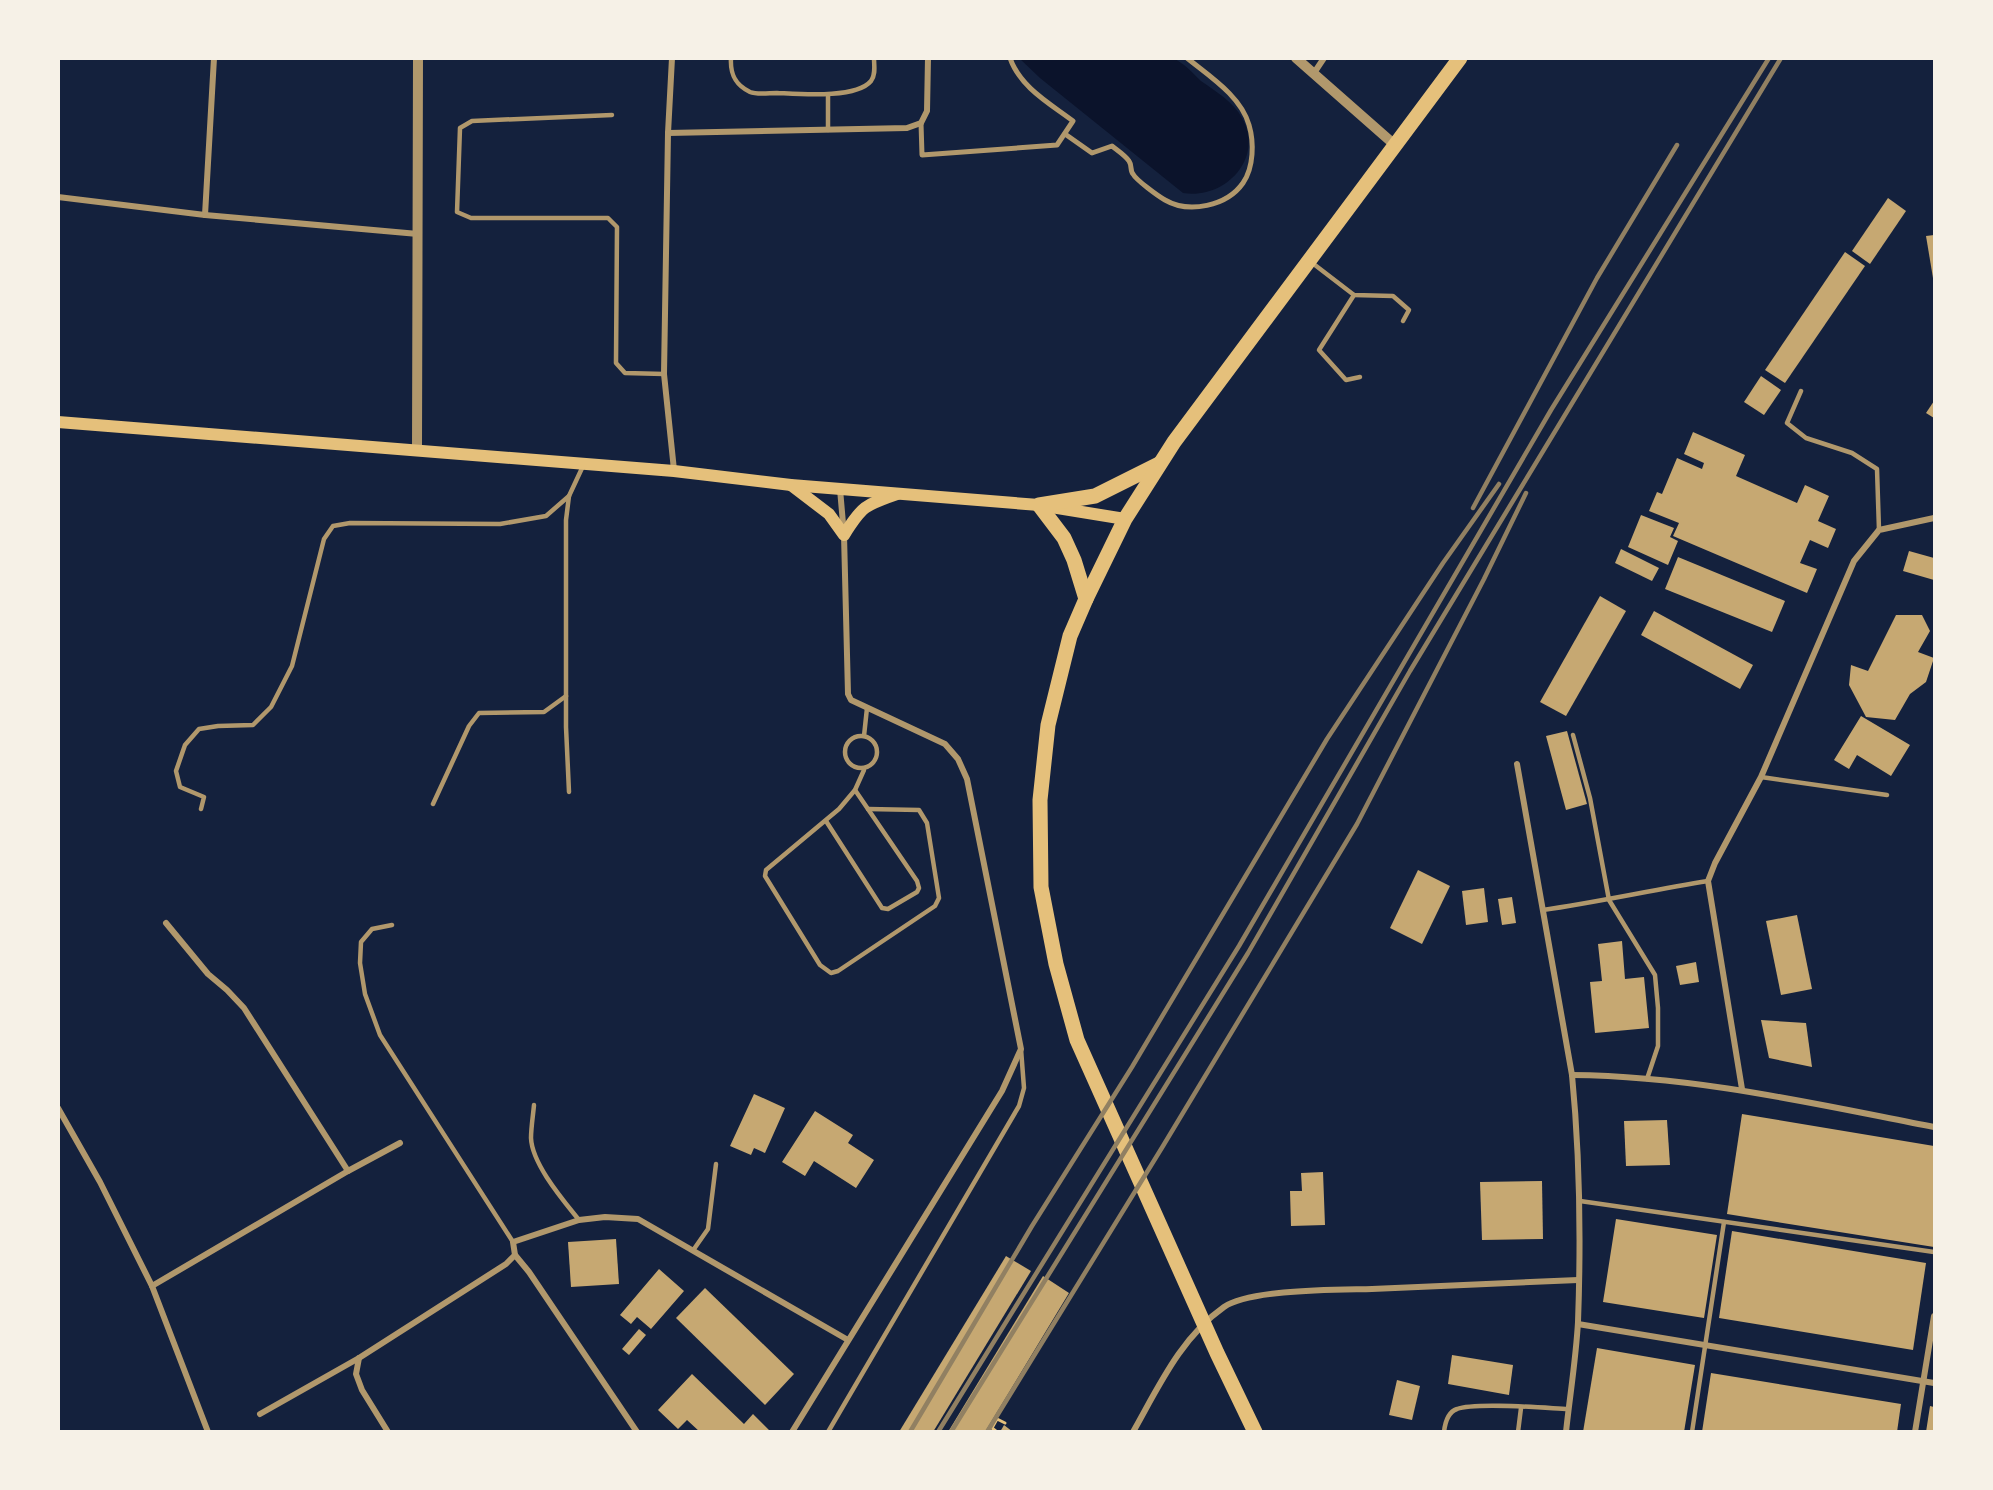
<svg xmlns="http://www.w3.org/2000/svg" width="1993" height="1490" font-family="Arial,sans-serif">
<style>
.water{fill:#0b132b}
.building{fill:#c6a872}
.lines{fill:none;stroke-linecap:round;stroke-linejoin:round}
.path{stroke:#e5c07b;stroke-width:3}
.service{stroke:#b1986c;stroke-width:4.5}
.pedestrian{stroke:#b1986c;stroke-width:5}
.minor{stroke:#b1986c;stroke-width:6}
.tertiary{stroke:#b1986c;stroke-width:10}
.secondary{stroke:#e5c07b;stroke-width:12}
.trunk{stroke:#e5c07b;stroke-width:15}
.rail{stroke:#918062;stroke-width:4.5}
</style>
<rect width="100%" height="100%" fill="#14213d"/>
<path class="water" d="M1020,59c37,-1 74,-1 111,-1 13,0 29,-2 41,0 10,3 22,16 29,23 14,10 33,21 41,37 23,40 -17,82 -59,75l-143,-115z"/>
<g class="building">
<polygon points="1888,198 1906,211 1870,264 1852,251"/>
<polygon points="1934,235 1934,278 1933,278 1926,236"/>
<polygon points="1845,252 1865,266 1785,383 1765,370"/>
<polygon points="1761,376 1781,390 1764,415 1744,402"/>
<polygon points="1934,401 1934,418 1926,413"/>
<polygon points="1693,432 1745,455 1736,476 1797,503 1805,485 1829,496 1818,521 1836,529 1828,548 1810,540 1800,563 1817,569 1807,593 1673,536 1679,523 1649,511 1657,492 1662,494 1677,458 1702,469 1704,463 1684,454"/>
<polygon points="1641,515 1674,528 1670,537 1678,541 1668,565 1628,547"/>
<polygon points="1621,549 1659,568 1652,581 1615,563"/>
<polygon points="1909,551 1934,558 1934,580 1903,571"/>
<polygon points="1678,557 1785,601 1772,632 1665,589"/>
<polygon points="1600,596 1626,611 1566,716 1540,702"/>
<polygon points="1654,611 1753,665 1740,689 1641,635"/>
<polygon points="1896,615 1922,615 1930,631 1918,652 1934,658 1926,682 1910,694 1895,720 1866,717 1849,685 1851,665 1868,671"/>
<polygon points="1861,716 1910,745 1891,776 1857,755 1849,769 1834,760"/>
<polygon points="1567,731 1587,804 1566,810 1546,736"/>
<polygon points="1418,870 1450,886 1422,944 1390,928"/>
<polygon points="1484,888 1488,922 1466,925 1462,891"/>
<polygon points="1512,897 1516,923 1502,925 1498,899"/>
<polygon points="1797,915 1812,989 1781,995 1766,921"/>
<polygon points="1622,941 1625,979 1644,977 1649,1028 1595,1033 1590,982 1602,981 1598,944"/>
<polygon points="1696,962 1699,982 1680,985 1676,966"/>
<polygon points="1761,1020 1806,1023 1812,1067 1769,1058"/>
<polygon points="754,1094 785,1108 765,1153 754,1148 751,1155 730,1146"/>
<polygon points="815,1111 853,1135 848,1143 874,1160 856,1188 814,1161 805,1176 782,1162"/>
<polygon points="1742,1114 1934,1146 1934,1247 1727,1214"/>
<polygon points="1667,1120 1670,1165 1626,1166 1624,1121"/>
<polygon points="1323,1172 1325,1225 1291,1226 1290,1191 1302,1191 1301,1173"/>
<polygon points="1542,1181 1543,1239 1482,1240 1480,1182"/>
<polygon points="1616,1219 1717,1235 1704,1318 1603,1302"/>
<polygon points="1732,1231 1926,1263 1913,1350 1719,1318"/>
<polygon points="616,1239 619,1284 571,1287 568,1242"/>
<polygon points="1006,1256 1031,1271 933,1432 899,1432"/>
<polygon points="659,1269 684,1291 651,1329 637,1317 631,1324 620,1315"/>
<polygon points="1043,1276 1069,1293 985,1432 948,1432"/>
<polygon points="705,1288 794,1374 765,1405 676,1318"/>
<polygon points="639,1329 646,1335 629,1355 622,1349"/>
<polygon points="1597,1348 1695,1365 1684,1432 1583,1432"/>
<polygon points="1452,1355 1513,1365 1509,1395 1448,1384"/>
<polygon points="1711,1373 1901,1404 1897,1432 1702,1432"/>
<polygon points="692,1374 744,1424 753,1414 771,1432 700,1432 687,1420 678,1429 658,1410"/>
<polygon points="1397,1380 1420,1386 1412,1420 1389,1415"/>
<polygon points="1930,1406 1934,1407 1934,1432 1926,1432"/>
<polygon points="1004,1425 1013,1432 1000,1432"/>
</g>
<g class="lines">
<polyline class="path" points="997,1432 992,1428 997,1419 1005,1423"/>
<g class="service">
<path d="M731,58c-1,16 4,27 19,34 7,3 19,1 27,1 22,1 79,6 94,-12 5,-7 3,-15 3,-23"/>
<polyline points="612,115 472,121 460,128 457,212 471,218 608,218 617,227 616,363 625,373 664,374"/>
<polyline points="828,130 828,95"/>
<polyline points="1311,262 1354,295 1393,296 1409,310 1403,321"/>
<polyline points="1354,295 1319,350 1346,380 1360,377"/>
<polyline points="1801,391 1787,423 1806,438 1852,453 1877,469 1879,530"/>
<polyline points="1573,735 1590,798 1609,900 1655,975 1658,1008 1658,1046 1647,1079"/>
<circle cx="861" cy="752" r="16"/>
<polyline points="864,736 867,708"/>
<polyline points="864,770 855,790 839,809 766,870 765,876 820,965 831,973 838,971 935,906 939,898 927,823 919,810 868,809"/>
<polyline points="1761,777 1887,795"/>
<polyline points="569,792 566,727 566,520 569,496 583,466"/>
<polyline points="433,804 469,726 479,713 544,712 566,696"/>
<polyline points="201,809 204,797 180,787 176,771 185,745 199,729 218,726 253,725 271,707 292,666 324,539 333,526 350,523 500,524 546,516 569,496"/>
<polyline points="826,821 882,908 888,909 917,892 919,888 917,881 855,790"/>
<path d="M1543,910c55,-8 109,-20 165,-29"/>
<polyline points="392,925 372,929 361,942 360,963 365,994 380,1035 513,1242"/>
<path d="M534,1105c-1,11 -3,23 -3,33 1,26 32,62 48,82"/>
<polyline points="1580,1201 1934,1252"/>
<polyline points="694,1249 708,1229 716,1164"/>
<polyline points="828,1432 1019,1106 1024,1088 1021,1049"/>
<path d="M1444,1432c1,-9 4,-20 13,-23 18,-7 89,-1 111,0"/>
<polyline points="1518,1432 1521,1408"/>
<polyline points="1692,1432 1724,1222"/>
</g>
<g class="pedestrian">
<path d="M921,123l1,32 135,-10 16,-24c-24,-18 -53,-34 -63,-63"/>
<path d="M1065,134l27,19 20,-7c5,4 14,10 17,15 3,4 1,10 4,13 3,6 25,22 32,26 24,14 62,6 78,-17 11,-16 11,-41 6,-58 -8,-29 -40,-49 -62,-67"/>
</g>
<g class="minor">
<polyline points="672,58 668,133 664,374 674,470"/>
<polyline points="1314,73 1324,58"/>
<polyline points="668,133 907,128 921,123 927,111 928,58"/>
<polyline points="58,197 205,215 418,234"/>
<polyline points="205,215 214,58"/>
<path d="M1517,764l55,311c8,82 9,165 6,247 -2,36 -8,73 -12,110"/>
<polyline points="166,923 208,974 227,990 244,1008 348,1171"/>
<path d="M1572,1075c123,1 243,29 362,52"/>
<polyline points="1742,1089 1708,881 1715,863 1761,777 1854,561 1879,530 1934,518"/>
<polyline points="58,1108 100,1182 152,1286 208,1432"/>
<polyline points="152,1286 348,1171 400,1143"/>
<polyline points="1578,1324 1934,1383"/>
<polyline points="359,1358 356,1374 362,1390 388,1432"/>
<polyline points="260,1414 359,1358 506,1264 515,1255"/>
<polyline points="637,1432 529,1272 515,1255 513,1242 579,1220 605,1217 638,1219 848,1340"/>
<polyline points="792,1432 1002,1091 1021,1049 967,779 958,759 945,744 851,700 848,694 844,535 840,489"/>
<path d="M1133,1432c25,-44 48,-95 91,-125 26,-18 114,-17 148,-18 69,-3 137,-6 206,-9"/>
<polyline points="1915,1432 1934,1316"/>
</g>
<g class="tertiary">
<polyline points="1296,58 1396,146"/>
<polyline points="417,450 418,58"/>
</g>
<g class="secondary">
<polyline points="58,422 674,471 791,485 1039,505 1125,519"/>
<path d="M791,485l38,29 15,21c18,-29 21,-30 53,-41"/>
</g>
<g class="trunk">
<polyline points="1086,599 1074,560 1064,538 1039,505 1095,496 1159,464"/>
<polyline points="1255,1432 1217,1353 1077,1040 1056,964 1041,887 1040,800 1048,725 1070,636 1086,599 1125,519 1174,442 1460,58"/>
</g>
<g class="rail">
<polyline points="1473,508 1597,278 1677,145"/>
<polyline points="910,1432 1032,1226 1132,1067 1327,739 1443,563 1499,484"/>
<polyline points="938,1432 1239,946 1551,410 1769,58"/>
<polyline points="951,1432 1248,953 1410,671 1781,58"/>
<polyline points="987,1432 1163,1146 1357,824 1484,579 1526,493"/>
</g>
</g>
<rect width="1993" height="1490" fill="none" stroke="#f6f1e7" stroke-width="120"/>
</svg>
